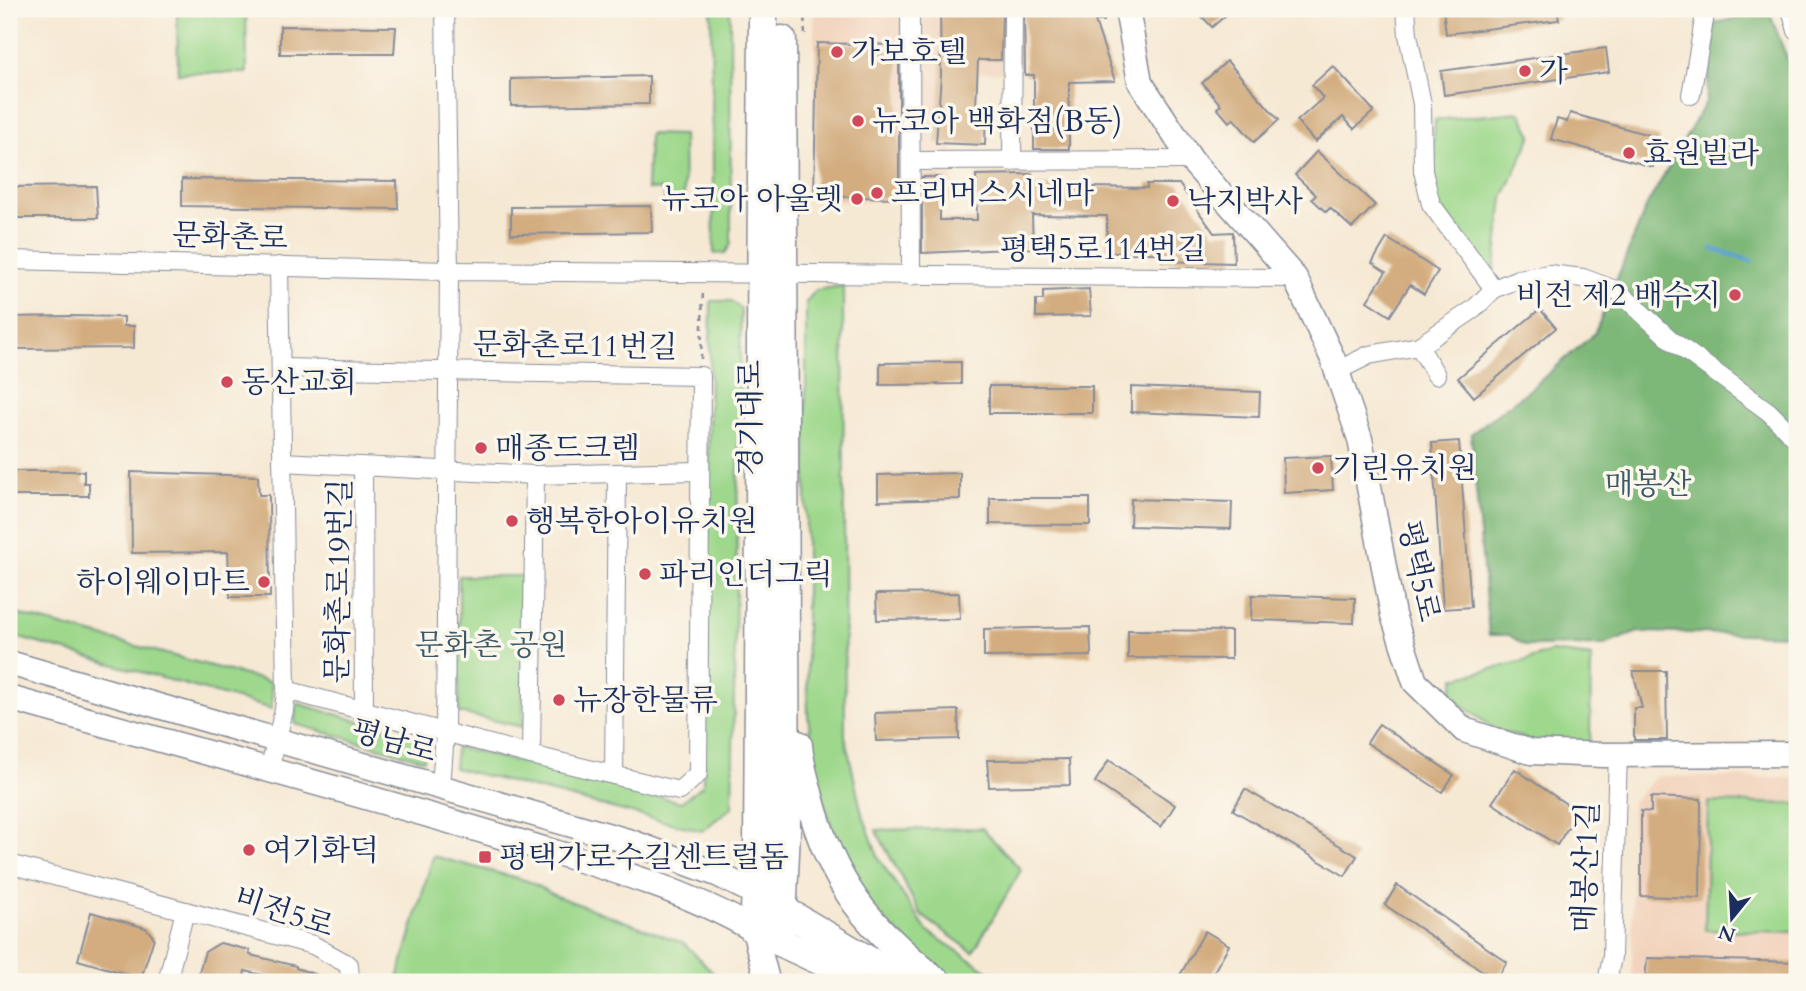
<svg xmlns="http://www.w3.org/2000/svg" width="1806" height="991" font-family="Cardo,'Noto Serif KR',serif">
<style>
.built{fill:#f2d4be}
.green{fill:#9ed88c;stroke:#5c8475;stroke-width:2}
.forest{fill:#7eb878;stroke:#4c746b;stroke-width:2}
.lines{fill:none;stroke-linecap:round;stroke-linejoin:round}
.stream{stroke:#5fa3d4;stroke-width:4.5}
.building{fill:#d3ad80}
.street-casing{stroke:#888c99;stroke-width:20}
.secondary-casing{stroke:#888c99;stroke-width:27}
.primary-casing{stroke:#888c99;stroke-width:31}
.path{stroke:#888c99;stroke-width:2.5;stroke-dasharray:5 5;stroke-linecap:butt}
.street{stroke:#fff;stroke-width:18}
.secondary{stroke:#fff;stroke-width:24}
.primary{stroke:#fff;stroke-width:28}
.poi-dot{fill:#d1495b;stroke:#fbf7ec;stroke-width:2.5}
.labels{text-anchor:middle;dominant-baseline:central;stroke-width:7;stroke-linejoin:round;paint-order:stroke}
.poi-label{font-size:30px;fill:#1b2f5e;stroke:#fbf7ec;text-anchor:start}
.street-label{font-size:30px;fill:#1b2f5e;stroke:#fbf7ec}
.park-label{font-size:30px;fill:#3c596a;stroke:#fbf7ec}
</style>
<rect width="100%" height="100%" fill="#fbf7ec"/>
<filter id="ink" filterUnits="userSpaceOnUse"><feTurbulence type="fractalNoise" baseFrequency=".0143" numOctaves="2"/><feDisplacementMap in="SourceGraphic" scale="14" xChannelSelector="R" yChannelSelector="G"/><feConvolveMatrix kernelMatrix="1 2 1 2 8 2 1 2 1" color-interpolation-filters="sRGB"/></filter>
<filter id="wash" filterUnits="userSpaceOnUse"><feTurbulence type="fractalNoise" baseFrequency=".00686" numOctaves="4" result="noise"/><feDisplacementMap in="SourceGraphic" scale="28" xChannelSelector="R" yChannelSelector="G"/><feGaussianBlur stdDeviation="1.57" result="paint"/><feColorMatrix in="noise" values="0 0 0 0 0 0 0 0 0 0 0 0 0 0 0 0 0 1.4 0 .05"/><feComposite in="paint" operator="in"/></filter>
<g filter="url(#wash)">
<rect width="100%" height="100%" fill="#f6e9d4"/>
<g class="built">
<polygon points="814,9 1022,9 1022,72 952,73 953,201 816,202"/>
<polygon points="1656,776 1797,778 1797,982 1632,982 1632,802"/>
</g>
<g class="green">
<polygon points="177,9 246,9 247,73 178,73"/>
<polygon points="711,9 730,9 731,244 725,253 714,254"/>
<polygon points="1520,112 1532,135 1503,198 1494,275 1435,201 1431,185 1435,120"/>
<polygon points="649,134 683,135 684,201 665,202 664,190 647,189"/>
<polygon points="843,286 845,736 861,810 879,859 927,931 1005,982 953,982 943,976 884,924 854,881 834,834 815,772 808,715 806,617 806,302 816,290"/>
<polygon points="711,301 731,301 741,309 732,807 702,831 454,768 456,747 681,802 703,785"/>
<polygon points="459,576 523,576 523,727 459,713"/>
<polygon points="9,612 267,681 271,683 272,709 9,635"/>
<polygon points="1551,652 1591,657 1590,746 1538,743 1494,729 1450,696 1455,678 1524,661"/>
<polygon points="296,703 426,740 424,760 295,724"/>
<polygon points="1708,802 1797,804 1797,932 1705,930"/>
<polygon points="982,828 1021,870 973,952 921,915 876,830"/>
<polygon points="433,856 528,881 556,896 684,943 722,982 397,982"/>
</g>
<polygon class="forest" points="1769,11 1793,74 1797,75 1797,635 1638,632 1604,645 1526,646 1509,635 1489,635 1471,434 1533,387 1595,333 1647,205 1706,102 1715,23"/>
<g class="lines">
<polyline class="stream" points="1712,249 1752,261"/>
</g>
<g id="blocks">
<g class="building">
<polygon points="940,9 1002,9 1001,60 978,60 976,107 986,107 985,145 936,143 941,75"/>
<polygon points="1024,9 1104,9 1104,21 1095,21 1115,81 1069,82 1069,149 1034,149 1034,75 1025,75"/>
<polygon points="1195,9 1233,9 1212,27"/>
<polygon points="1443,9 1557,9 1559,20 1446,34"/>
<polygon points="280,26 396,27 394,54 280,54"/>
<polygon points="817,43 899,45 899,198 814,196"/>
<polygon points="1606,48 1609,72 1444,95 1441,71"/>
<polygon points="1227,61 1279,120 1254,142 1234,119 1229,122 1217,108 1221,105 1202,83"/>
<polygon points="1333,66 1374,111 1354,129 1343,117 1315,142 1297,121 1323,98 1312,85"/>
<polygon points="649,76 649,104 511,106 511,79"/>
<polygon points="1570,113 1660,138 1653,167 1551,139 1557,119 1567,122"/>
<polygon points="1317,151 1375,205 1352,228 1330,208 1326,212 1312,199 1316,195 1295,175"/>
<polygon points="1032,174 1032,186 1147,188 1147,184 1179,184 1214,233 1233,232 1234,263 1162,261 1162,253 1107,253 1107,216 1032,215 1033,248 922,253 922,177 940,177 940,220 977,220 976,175"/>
<polygon points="182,179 397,181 398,209 182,206"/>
<polygon points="96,186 98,218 9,218 9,187"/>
<polygon points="651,206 652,232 511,234 511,207"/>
<polygon points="1387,238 1438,271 1424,294 1410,285 1390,316 1367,301 1386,272 1372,263"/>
<polygon points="1089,289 1091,316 1036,317 1036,300 1043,300 1043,291"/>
<polygon points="1540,309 1556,328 1474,397 1458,378"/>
<polygon points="70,316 124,317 124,326 134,326 134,348 9,349 9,317"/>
<polygon points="961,362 961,384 880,385 880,363"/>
<rect x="989" y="386" width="103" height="27"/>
<polygon points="1131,387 1260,392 1259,417 1131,412"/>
<polygon points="1459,441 1471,607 1443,609 1432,443"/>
<polygon points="1331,456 1333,490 1284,493 1283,458"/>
<polygon points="9,471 84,471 84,483 89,483 89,496 9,496"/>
<polygon points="131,472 258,476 259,495 269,495 270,597 230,597 228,552 132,553"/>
<polygon points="960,473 960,499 878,501 878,475"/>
<polygon points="990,498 1090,498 1090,525 990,524"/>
<polygon points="1131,499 1232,502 1231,529 1130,526"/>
<polygon points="959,593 960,619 877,620 876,594"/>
<polygon points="1252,595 1355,598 1354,623 1251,620"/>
<polygon points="1090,627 1091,656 984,657 984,629"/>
<polygon points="1128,630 1231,631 1231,659 1128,658"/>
<polygon points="1633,671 1666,671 1667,740 1634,740 1634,708 1642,708"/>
<polygon points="958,710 959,739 876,741 875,713"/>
<polygon points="1379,724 1454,775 1442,792 1367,743"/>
<polygon points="1069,759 1070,785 989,787 987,760"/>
<polygon points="1109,760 1175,805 1161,827 1095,782"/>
<polygon points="1515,769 1578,812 1557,845 1492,803"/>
<polygon points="1245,789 1357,856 1345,876 1233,810"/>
<polygon points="1651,797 1701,799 1700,898 1641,896 1641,811 1651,812"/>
<polygon points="1397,885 1507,962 1496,980 1385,905"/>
<polygon points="91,912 146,928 154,938 141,978 78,960"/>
<polygon points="1205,931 1229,945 1208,982 1176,982"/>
<polygon points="220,943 249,950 250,955 296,966 296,968 332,980 331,982 295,982 245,971 243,982 196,982 205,952"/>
<polygon points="1647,958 1797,962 1797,982 1645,982"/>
</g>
</g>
</g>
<g filter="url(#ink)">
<use href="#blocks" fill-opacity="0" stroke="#888c99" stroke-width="2"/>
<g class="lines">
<g class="street-casing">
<g id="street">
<polyline points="910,9 911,276"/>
<polyline points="1406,9 1408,35 1422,104 1423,171 1431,204 1494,289"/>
<polyline points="1791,9 1797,31"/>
<polyline points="1691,95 1706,9"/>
<polyline points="911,161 1191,160"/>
<polyline points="1012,162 1013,9"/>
<polyline points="9,260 449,271 445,9"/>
<polyline points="1419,346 1436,375"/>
<polyline points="281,368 701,376 698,774 679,791 531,755 286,690"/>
<polyline points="1337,371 1369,355 1419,346 1474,309 1494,289 1518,279 1549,274 1583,278 1618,291 1671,340 1769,412 1797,440"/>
<polyline points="282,462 535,475 698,471"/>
<polyline points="363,467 364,709"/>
<polyline points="531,755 535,475"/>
<polyline points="269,770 284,710 286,690 279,266"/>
<polyline points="614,775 617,474"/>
<polyline points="441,787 445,733 449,271 1295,278"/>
<polyline points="9,864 313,945 349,965 350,982"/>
<polyline points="167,982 185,911"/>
<polyline points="1607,982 1612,957 1618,753"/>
</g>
</g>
<g class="secondary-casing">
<g id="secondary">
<polyline points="1127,9 1140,82 1191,160 1295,278 1332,357 1360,439 1393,615 1415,682 1464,730 1531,752 1604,755 1797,754"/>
<polyline points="9,663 631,842 717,874 757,894"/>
<path d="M9,698c164,46 328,89 491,138 83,25 180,50 254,94l13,50"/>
</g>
</g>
<g class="primary-casing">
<g id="primary">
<polyline points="763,9 758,851 754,930 821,961 856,982"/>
<path d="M798,745c1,18 7,35 11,52 23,88 59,130 128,185"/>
<polyline points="768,901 905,982"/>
<polyline points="781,941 786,831 782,40"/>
</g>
</g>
<g class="path">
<polyline points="804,9 805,37"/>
<polyline points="701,359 703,289"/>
</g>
<use href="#street" class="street"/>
<use href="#secondary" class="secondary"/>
<use href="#primary" class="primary"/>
</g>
</g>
<g class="poi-dot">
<circle cx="837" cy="52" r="7"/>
<circle cx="1525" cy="71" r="7"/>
<circle cx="858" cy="121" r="7"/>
<circle cx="1629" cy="153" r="7"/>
<circle cx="877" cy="193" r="7"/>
<circle cx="857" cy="199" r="7"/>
<circle cx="1173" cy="201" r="7"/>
<circle cx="1735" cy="295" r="7"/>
<circle cx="227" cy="382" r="7"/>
<circle cx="481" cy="448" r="7"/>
<circle cx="1318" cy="468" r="7"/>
<circle cx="512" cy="521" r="7"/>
<circle cx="645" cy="574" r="7"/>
<circle cx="264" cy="582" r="7"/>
<circle cx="559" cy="700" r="7"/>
<circle cx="249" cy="850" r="7"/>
<rect x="478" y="850" width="14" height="14" rx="3.5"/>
</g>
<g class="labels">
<g class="poi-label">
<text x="851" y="52">가보호텔</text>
<text x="1539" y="71">가</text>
<text x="872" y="121">뉴코아 백화점(B동)</text>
<text x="1643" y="153">효원빌라</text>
<text x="891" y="193">프리머스시네마</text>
<text x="843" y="199" text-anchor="end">뉴코아 아울렛</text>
<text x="1187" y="201">낙지박사</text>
<text x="1721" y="295" text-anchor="end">비전 제2 배수지</text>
<text x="241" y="382">동산교회</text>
<text x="495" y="448">매종드크렘</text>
<text x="1332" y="468">기린유치원</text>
<text x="526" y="521">행복한아이유치원</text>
<text x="659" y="574">파리인더그릭</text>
<text x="250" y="582" text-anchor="end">하이웨이마트</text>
<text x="573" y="700">뉴장한물류</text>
<text x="263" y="850">여기화덕</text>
<text x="499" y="857">평택가로수길센트럴돔</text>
</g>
<g class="street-label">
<text transform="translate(230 237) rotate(2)">문화촌로</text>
<text x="1103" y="249">평택5로114번길</text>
<text transform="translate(575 346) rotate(1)">문화촌로11번길</text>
<text transform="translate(750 418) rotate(-90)">경기대로</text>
<text transform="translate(1419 571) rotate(78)">평택5로</text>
<text transform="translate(339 581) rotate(-89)">문화촌로19번길</text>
<text transform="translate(394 741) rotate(16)">평남로</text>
<text transform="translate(1586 867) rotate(-88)">매봉산1길</text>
<text transform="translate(284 912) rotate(18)">비전5로</text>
</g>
<g class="park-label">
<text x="1648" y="484">매봉산</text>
<text x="491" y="645">문화촌 공원</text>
</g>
</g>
<rect width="1806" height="991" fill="none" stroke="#fbf7ec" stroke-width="35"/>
<g transform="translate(1732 918) rotate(198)" stroke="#fbf7ec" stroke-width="5" paint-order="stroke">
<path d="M0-5L12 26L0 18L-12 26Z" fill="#1b2f5e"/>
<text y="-10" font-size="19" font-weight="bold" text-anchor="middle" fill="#1b2f5e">N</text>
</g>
</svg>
